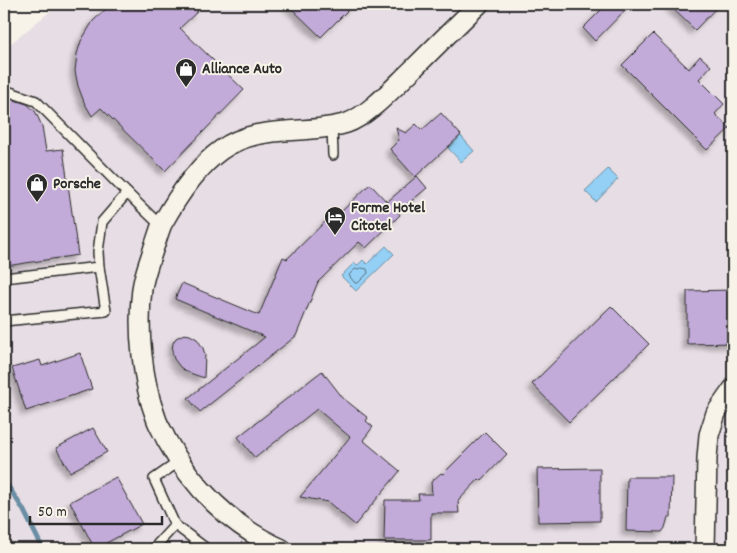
<svg xmlns="http://www.w3.org/2000/svg" width="737" height="553" font-family="Dekko,sans-serif">
<style>
.built{fill:#e7dde4}
.water{fill:#94d0f5;stroke:#6a8ea4}
.lines{fill:none;stroke-linecap:round;stroke-linejoin:round}
.shore{stroke:#556d7c;stroke-width:1}
.stream{stroke:#6a8ea4;stroke-width:5}
.building{fill:#c3abd9;stroke:#2b2b2b;filter:url(#shadow)}
.lane-casing{stroke:#2b2b2b;stroke-width:12}
.street-casing{stroke:#2b2b2b;stroke-width:22}
.lane{stroke:#f7f3e8;stroke-width:9}
.street{stroke:#f7f3e8;stroke-width:19}
.labels{text-anchor:middle;dominant-baseline:central;stroke-width:4;stroke-linejoin:round;paint-order:stroke}
.poi-label{font-size:16px;font-weight:bold;fill:#2b2b2b;stroke:#f7f3e8;text-anchor:start}
</style>
<defs>
<filter id="shadow"><feDropShadow dx="-4.5" dy="4.5" stdDeviation="2.5" flood-color="#0004"/></filter>
</defs>
<rect width="100%" height="100%" fill="#f7f3e8"/>
<filter id="ink" filterUnits="userSpaceOnUse"><feTurbulence type="fractalNoise" baseFrequency=".02" numOctaves="2"/><feDisplacementMap in="SourceGraphic" scale="10" xChannelSelector="R" yChannelSelector="G"/><feConvolveMatrix kernelMatrix="1 2 1 2 8 2 1 2 1" color-interpolation-filters="sRGB"/></filter>
<g filter="url(#ink)">
<polygon class="built" points="59,4 733,4 733,549 4,549 4,49"/>
<g class="water">
<polygon points="461,136 474,151 461,162 448,148"/>
<polygon points="608,169 618,179 596,202 585,191"/>
<polygon points="386,246 394,254 356,291 341,276 354,263 358,265 363,260 367,264"/>
</g>
<g class="lines">
<polygon class="shore" points="362,268 367,269 368,273 358,283 355,283 350,277 349,275 354,270"/>
<polyline class="stream" points="4,480 23,509 43,549"/>
</g>
<g class="building">
<polygon points="113,4 188,4 198,11 180,28 244,90 165,171 101,108 92,116 84,102 78,86 75,71 77,54 81,41 93,21 106,9"/>
<polygon points="287,4 354,4 321,37"/>
<polygon points="607,4 631,4 595,41 583,28"/>
<polygon points="668,4 720,4 695,30"/>
<polygon points="653,34 689,69 700,56 711,66 699,79 724,104 715,114 730,128 707,150 622,65"/>
<polygon points="4,99 11,99 27,104 35,111 42,126 46,151 63,149 78,255 6,266 4,255"/>
<polygon points="441,113 461,135 415,177 390,149 399,140 396,128 406,133 416,124 422,130"/>
<polygon points="417,176 427,188 398,212 400,215 366,248 359,242 318,282 296,336 200,412 188,398 265,337 175,299 182,283 259,315 283,257 287,259 338,209 341,212 370,184 387,202"/>
<polygon points="733,290 733,343 687,344 687,291"/>
<polygon points="611,306 649,344 569,422 532,384"/>
<polygon points="184,334 190,335 197,339 203,348 205,355 204,378 187,372 180,367 174,359 172,351 173,343 176,338"/>
<polygon points="80,353 92,389 26,411 12,368 40,360 42,366"/>
<polygon points="322,371 343,398 368,418 366,421 373,427 363,440 400,471 355,525 328,502 300,497 350,437 317,409 255,458 238,437"/>
<polygon points="93,428 107,452 70,472 56,448"/>
<polygon points="485,432 507,454 481,481 479,479 458,501 459,513 431,513 431,540 384,540 385,500 419,500 418,494 432,494 431,482 441,473 443,474"/>
<polygon points="600,468 600,521 538,522 537,469"/>
<polygon points="116,477 142,524 95,549 70,502"/>
<polygon points="627,477 672,477 671,517 668,517 665,528 662,532 626,531"/>
</g>
<g class="lines">
<g class="lane-casing">
<g id="lane">
<polyline points="4,93 10,92 36,101 127,193 161,226"/>
<polyline points="332,126 333,155"/>
<polyline points="4,278 99,267 98,252 102,222 127,193"/>
<polyline points="4,321 106,311 99,267"/>
<polyline points="180,461 154,479 175,525 207,549"/>
<polyline points="151,549 154,548 175,525"/>
</g>
</g>
<g class="street-casing">
<g id="street">
<path d="M282,549c-50,-22 -90,-62 -116,-110 -3,-7 -8,-14 -10,-21 -14,-37 -19,-90 -14,-129 2,-15 8,-29 12,-42 3,-8 5,-16 8,-23 14,-25 35,-57 59,-74 37,-27 84,-14 126,-27 21,-7 48,-37 64,-52 23,-23 45,-45 68,-67"/>
<polyline points="705,549 707,458 709,435 716,413 733,389"/>
</g>
</g>
<use href="#lane" class="lane"/>
<use href="#street" class="street"/>
</g>
</g>
<defs>
<g id="shop-pin" transform="scale(1.125)"><path d="M0 17L-7.5 6A9.5 9.5 0 1 1 7.5 6Z" fill="#2b2b2b" stroke="#f7f3e8"/><path d="M-5-2.5h2.3a2.7 3.5 0 0 1 5.4 0H5L5.5 6h-11ZM-1.5-2.5h3a1.5 2.3 0 0 0-3 0Z" fill="#fff"/></g>
<g id="hotel-pin" transform="scale(1.125)"><path d="M0 17L-7.5 6A9.5 9.5 0 1 1 7.5 6Z" fill="#2b2b2b" stroke="#f7f3e8"/><path d="M-6-4.5h1.5V1H6V5H4.5V3h-9V5H-6ZM-4 0a1.8 1.8 0 1 1 3.6 0ZM.5 0V-2.5h3Q6-2.5 6 0Z" fill="#fff"/></g>
</defs>
<g fill-rule="evenodd">
<use href="#shop-pin" x="186" y="69"/>
<use href="#shop-pin" x="37" y="184"/>
<use href="#hotel-pin" x="335" y="217"/>
</g>
<g class="labels">
<g class="poi-label">
<text x="202" y="69">Alliance Auto</text>
<text x="53" y="184">Porsche</text>
<text x="351" y="208">Forme Hotel<tspan x="351" dy="18">Citotel</tspan></text>
</g>
</g>
<rect width="737" height="553" fill="none" stroke="#f7f3e8" stroke-width="20"/>
<rect x="10" y="10" width="717" height="533" fill="none" stroke="#2b2b2b" stroke-width="2" filter="url(#ink)"/>
<path d="M30 516v8h132v-8" fill="none" stroke="#2b2b2b" stroke-width="2.5"/>
<text x="38" y="516" font-size="15" fill="#2b2b2b" stroke="#f7f3e8" stroke-width="4" paint-order="stroke">50 m</text>
</svg>
